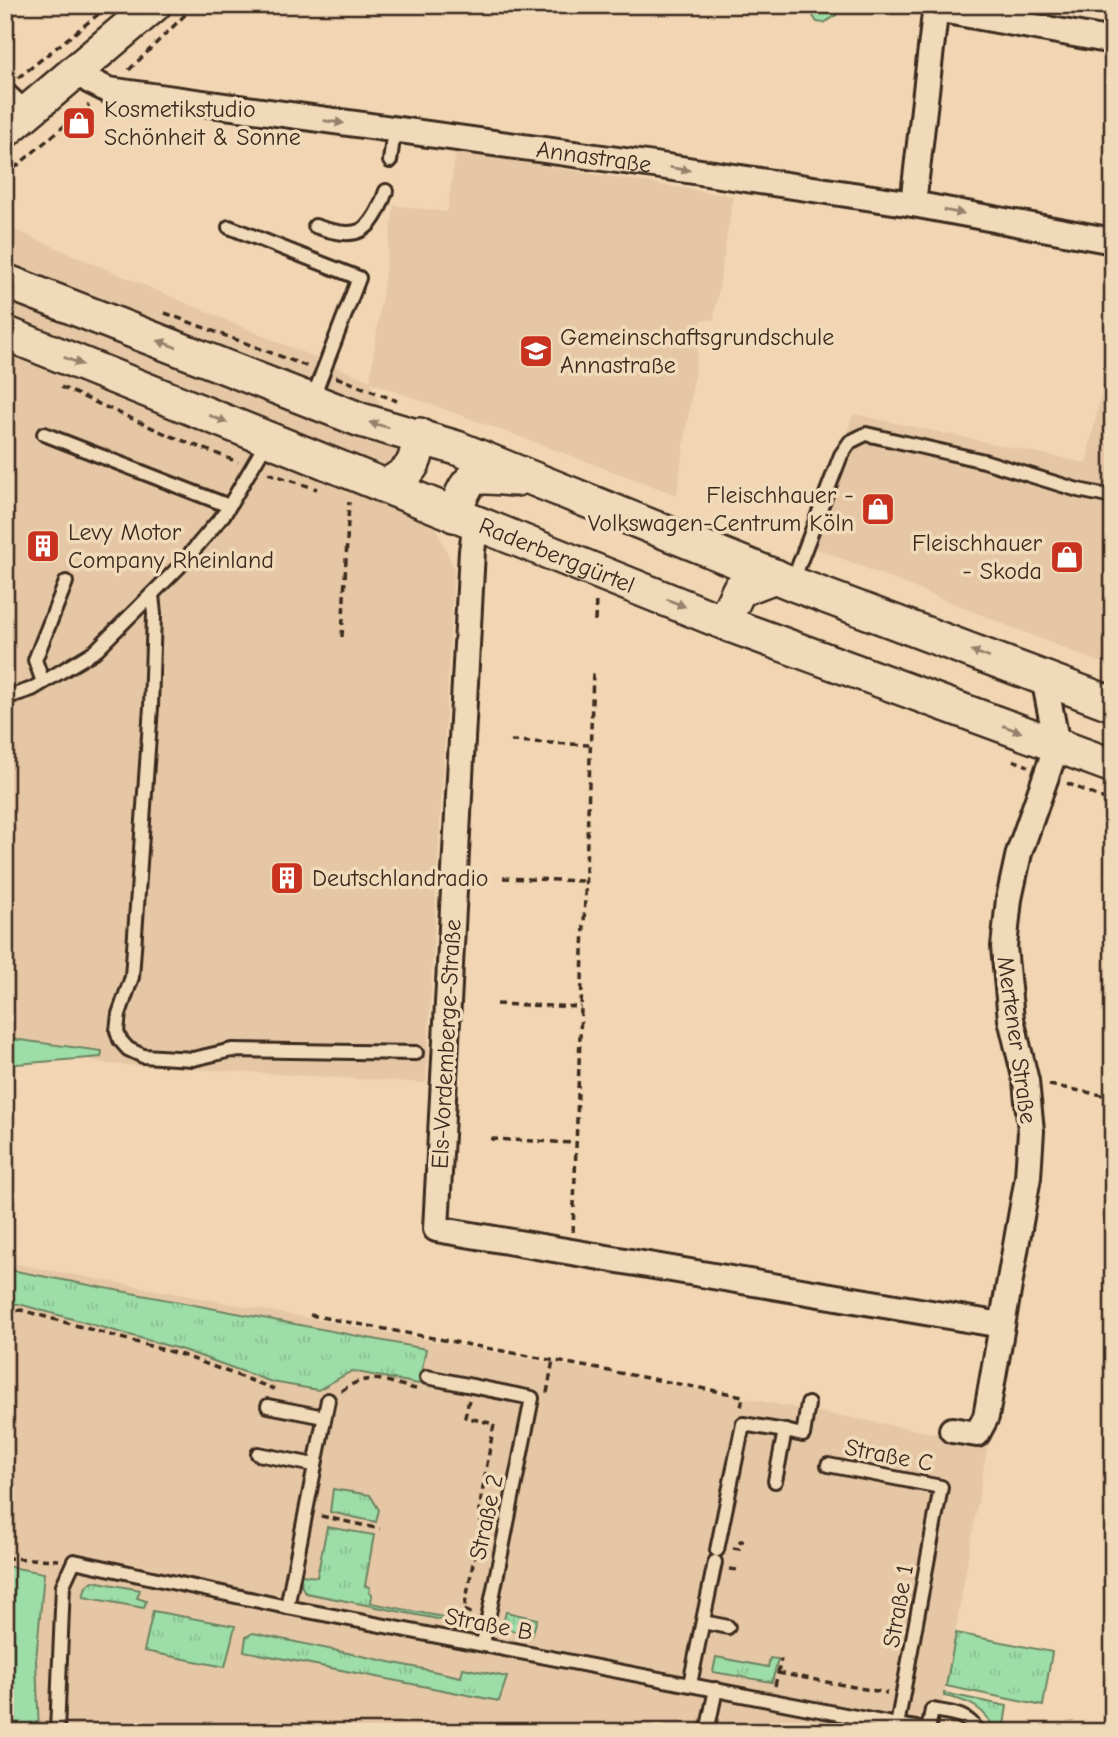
<svg xmlns="http://www.w3.org/2000/svg" width="1118" height="1737" font-family="'Comic Neue',sans-serif">
<style>
.built{fill:#e6c7a5}
.grass{fill:url(#grass-tufts);stroke:#6c8462;stroke-width:2}
.park{fill:#9ddda7;stroke:#6c8462;stroke-width:2}
.lines{fill:none;stroke-linecap:round;stroke-linejoin:round}
.lane-casing{stroke:#3b2a1e;stroke-width:18}
.street-casing{stroke:#3b2a1e;stroke-width:30}
.secondary-casing{stroke:#3b2a1e;stroke-width:38}
.path{stroke:#3b2a1e;stroke-width:3.5;stroke-dasharray:7 5;stroke-linecap:butt}
.lane{stroke:#f0dab9;stroke-width:12}
.street{stroke:#f0dab9;stroke-width:24}
.secondary{stroke:#f0dab9;stroke-width:33}
.oneway{fill:#96826c}
.labels{text-anchor:middle;dominant-baseline:central;stroke-width:7;stroke-linejoin:round;paint-order:stroke}
.poi-label{font-size:24px;fill:#3b2a1e;stroke:#f0dab9;text-anchor:start}
.street-label{font-size:24px;fill:#3b2a1e;stroke:#f0dab9}
</style>
<defs>
<pattern id="grass-tufts" width="24" height="20" patternUnits="userSpaceOnUse" patternTransform="scale(1.75)"><rect width="24" height="20" fill="#9ddda7"/><path d="M3 7l-1-3M5 7V3M7 7l1-3M15 17l-1-3M17 17v-4M19 17l1-3" fill="none" stroke="#88be8f"/></pattern>
</defs>
<rect width="100%" height="100%" fill="#f2d6b3"/>
<filter id="ink" filterUnits="userSpaceOnUse"><feTurbulence type="fractalNoise" baseFrequency=".0143" numOctaves="2"/><feDisplacementMap in="SourceGraphic" scale="14" xChannelSelector="R" yChannelSelector="G"/><feConvolveMatrix kernelMatrix="1 2 1 2 8 2 1 2 1" color-interpolation-filters="sRGB"/></filter>
<g filter="url(#ink)">
<g class="built">
<polygon points="456,152 733,196 714,320 702,320 677,495 370,382 454,568 426,1083 108,1064 5,1040 5,226 370,381 394,205 447,212"/>
<polygon points="1113,339 1113,668 808,545 853,414 1086,463"/>
<polygon points="5,1262 988,1443 938,1732 39,1732 36,1660 44,1574 5,1566"/>
</g>
<g class="grass">
<polygon points="5,1269 426,1349 419,1384 352,1371 318,1390 272,1382 183,1350 19,1304 5,1303"/>
<polygon points="333,1489 370,1495 379,1510 376,1522 330,1512"/>
<polygon points="327,1527 374,1535 365,1586 370,1587 369,1593 372,1594 371,1603 464,1621 463,1624 306,1593 301,1586 301,1575 317,1577"/>
<polygon points="93,1581 140,1590 137,1598 146,1601 144,1608 83,1597 86,1586"/>
<polygon points="153,1611 235,1626 225,1667 144,1651"/>
<polygon points="506,1612 537,1619 532,1636 505,1629 503,1624"/>
<polygon points="253,1633 461,1677 463,1668 507,1677 499,1701 244,1651 246,1637"/>
<polygon points="956,1633 1052,1652 1043,1706 946,1686"/>
<polygon points="716,1657 768,1667 770,1658 778,1659 772,1682 713,1672"/>
<path d="M944,1693l63,13 -4,26h-8c-8,-24 -28,-32 -51,-36z"/>
</g>
<g class="park">
<polygon points="814,5 839,5 836,15 824,23 817,22 813,16"/>
<polygon points="5,1038 102,1051 101,1057 5,1065"/>
<polygon points="5,1566 44,1573 36,1660 39,1732 5,1732"/>
</g>
<g class="lines">
<g class="lane-casing">
<g id="lane">
<polyline points="5,88 28,109"/>
<polyline points="390,161 394,131"/>
<path d="M315,226c43,15 56,8 71,-35"/>
<polyline points="229,227 359,278 312,400"/>
<polyline points="44,434 229,506"/>
<polyline points="792,583 841,455 850,442 866,434 984,461 1078,490 1113,497"/>
<polyline points="152,595 154,614 151,707 132,977 119,1014 117,1031 120,1040 128,1049 143,1056 193,1059 232,1050 416,1053"/>
<polyline points="43,682 35,660 66,582"/>
<polyline points="5,698 32,689 95,651 179,567 225,513 268,440"/>
<polyline points="427,1377 532,1398 483,1644"/>
<polyline points="268,1406 324,1417"/>
<polyline points="258,1454 314,1465"/>
<polyline points="828,1465 941,1487 896,1731"/>
<polyline points="775,1481 785,1431 803,1435 808,1404"/>
<polyline points="717,1550 743,1424 785,1431"/>
<polyline points="287,1607 328,1400"/>
<polyline points="703,1622 728,1627"/>
<polyline points="690,1684 715,1562"/>
<path d="M57,1732l6,-147 11,-24 213,46 610,118 31,5 4,-20c18,3 37,4 46,22"/>
<polyline points="707,1732 716,1689"/>
</g>
</g>
<g class="street-casing">
<g id="street">
<polyline points="936,9 1113,41"/>
<path id="s1" d="M77,71l13,10 18,9 546,75 259,39 200,37"/>
<polyline points="913,204 936,5"/>
<polyline points="476,523 472,551 436,1229 1002,1325"/>
<polyline points="952,1430 977,1434 986,1417 1028,1177 1031,1131 1026,1081 1011,1019 1004,947 1009,899 1019,853 1057,745 1044,678"/>
</g>
</g>
<g class="secondary-casing">
<g id="secondary">
<polyline points="5,131 154,5"/>
<polyline points="5,281 361,420 457,448 796,585 1113,704"/>
<path id="s2" d="M5,333l725,292 383,141"/>
<path d="M386,486c25,-15 31,-20 33,-51"/>
<path d="M454,515c16,-45 17,-39 62,-36"/>
<polyline points="730,625 727,615 739,590 775,576"/>
</g>
</g>
<g class="path">
<polyline points="129,70 195,5"/>
<polyline points="18,78 105,9"/>
<polyline points="5,176 89,105"/>
<polyline points="165,313 309,367"/>
<polyline points="336,377 397,401"/>
<polyline points="61,387 166,434 238,462"/>
<polyline points="268,473 317,489"/>
<polyline points="595,621 596,599"/>
<polyline points="342,637 349,502"/>
<polyline points="511,741 589,745"/>
<polyline points="1013,760 1028,766"/>
<polyline points="1067,783 1113,803"/>
<polyline points="503,878 585,881"/>
<polyline points="496,1004 581,1007"/>
<polyline points="1049,1085 1113,1097"/>
<polyline points="491,1139 576,1143"/>
<polyline points="573,1232 593,673"/>
<polyline points="5,1312 21,1310 182,1355 274,1389"/>
<polyline points="310,1315 743,1396 741,1408"/>
<path d="M341,1391c29,-20 42,-10 75,-2"/>
<polyline points="547,1393 553,1360"/>
<polyline points="469,1400 465,1417 494,1424 479,1511 483,1512 464,1610 471,1613"/>
<polyline points="321,1516 380,1529"/>
<polyline points="473,1545 488,1548"/>
<polyline points="733,1548 739,1549 740,1541 744,1541"/>
<polyline points="5,1558 59,1560"/>
<polyline points="730,1569 738,1570"/>
<polyline points="778,1673 887,1693"/>
<polyline points="775,1686 781,1659"/>
</g>
<use href="#lane" class="lane"/>
<use href="#street" class="street"/>
<use href="#secondary" class="secondary"/>
</g>
<defs><path id="oneway-solid" d="M-6-.8H1V-3.2L6.5 0L1 3.2V.8H-6Z" transform="scale(1.75)"/></defs>
<g class="oneway">
<use href="#oneway-solid" transform="translate(334 122) rotate(8)"/>
<use href="#oneway-solid" transform="translate(680 169) rotate(9)"/>
<use href="#oneway-solid" transform="translate(954 212) rotate(10)"/>
<use href="#oneway-solid" transform="translate(167 344) rotate(-159)"/>
<use href="#oneway-solid" transform="translate(73 361) rotate(22)"/>
<use href="#oneway-solid" transform="translate(218 419) rotate(22)"/>
<use href="#oneway-solid" transform="translate(379 425) rotate(-165)"/>
<use href="#oneway-solid" transform="translate(676 603) rotate(22)"/>
<use href="#oneway-solid" transform="translate(980 654) rotate(-159)"/>
<use href="#oneway-solid" transform="translate(1012 729) rotate(20)"/>
</g>
</g>
<defs>
<g id="shop-square" transform="scale(1.75)"><rect x="-9" y="-9" width="18" height="18" rx="4" fill="#c8321e" stroke="#f0dab9"/><path d="M-5-2.5h2.3a2.7 3.5 0 0 1 5.4 0H5L5.5 6h-11ZM-1.5-2.5h3a1.5 2.3 0 0 0-3 0Z" fill="#fff"/></g>
<g id="school-square" transform="scale(1.75)"><rect x="-9" y="-9" width="18" height="18" rx="4" fill="#c8321e" stroke="#f0dab9"/><path d="M0-5L7-2L0 1L-7-2ZM-4 1L0 2.5L4 1V4Q0 6-4 4Z" fill="#fff"/></g>
<g id="building-square" transform="scale(1.75)"><rect x="-9" y="-9" width="18" height="18" rx="4" fill="#c8321e" stroke="#f0dab9"/><path d="M-4-6H4V6H1V3H-1V6H-4ZM-2.5-4.3h1.7v1.8h-1.7ZM.8-4.3h1.7v1.8H.8ZM-2.5-1h1.7V.8h-1.7ZM.8-1h1.7V.8H.8Z" fill="#fff"/></g>
</defs>
<g fill-rule="evenodd">
<use href="#shop-square" x="79" y="123"/>
<use href="#school-square" x="536" y="351"/>
<use href="#shop-square" x="878" y="509"/>
<use href="#building-square" x="43" y="546"/>
<use href="#shop-square" x="1067" y="557"/>
<use href="#building-square" x="287" y="878"/>
</g>
<g class="labels">
<g class="poi-label">
<text x="104" y="109">Kosmetikstudio<tspan x="104" dy="28">Schönheit &amp; Sonne</tspan></text>
<text x="560" y="337">Gemeinschaftsgrundschule<tspan x="560" dy="28">Annastraße</tspan></text>
<text x="854" y="495" text-anchor="end">Fleischhauer -<tspan x="854" dy="28">Volkswagen-Centrum Köln</tspan></text>
<text x="68" y="532">Levy Motor<tspan x="68" dy="28">Company Rheinland</tspan></text>
<text x="1042" y="543" text-anchor="end">Fleischhauer<tspan x="1042" dy="28">- Skoda</tspan></text>
<text x="312" y="878">Deutschlandradio</text>
</g>
<g class="street-label">
<text stroke="none"><textPath href="#s1" startOffset="527">Annastraße</textPath></text>
<text stroke="none"><textPath href="#s2" startOffset="595">Raderberggürtel</textPath></text>
<text transform="translate(1017 1040) rotate(82)">Mertener Straße</text>
<text transform="translate(446 1044) rotate(-87)">Els-Vordemberge-Straße</text>
<text transform="translate(889 1455) rotate(11)">Straße C</text>
<text transform="translate(486 1517) rotate(-78)">Straße 2</text>
<text transform="translate(898 1606) rotate(-80)">Straße 1</text>
<text transform="translate(489 1624) rotate(11)">Straße B</text>
</g>
</g>
<rect width="1118" height="1737" fill="none" stroke="#f0dab9" stroke-width="28"/>
<rect x="14" y="14" width="1090" height="1709" fill="none" stroke="#3b2a1e" stroke-width="2.5" filter="url(#ink)"/>
</svg>
